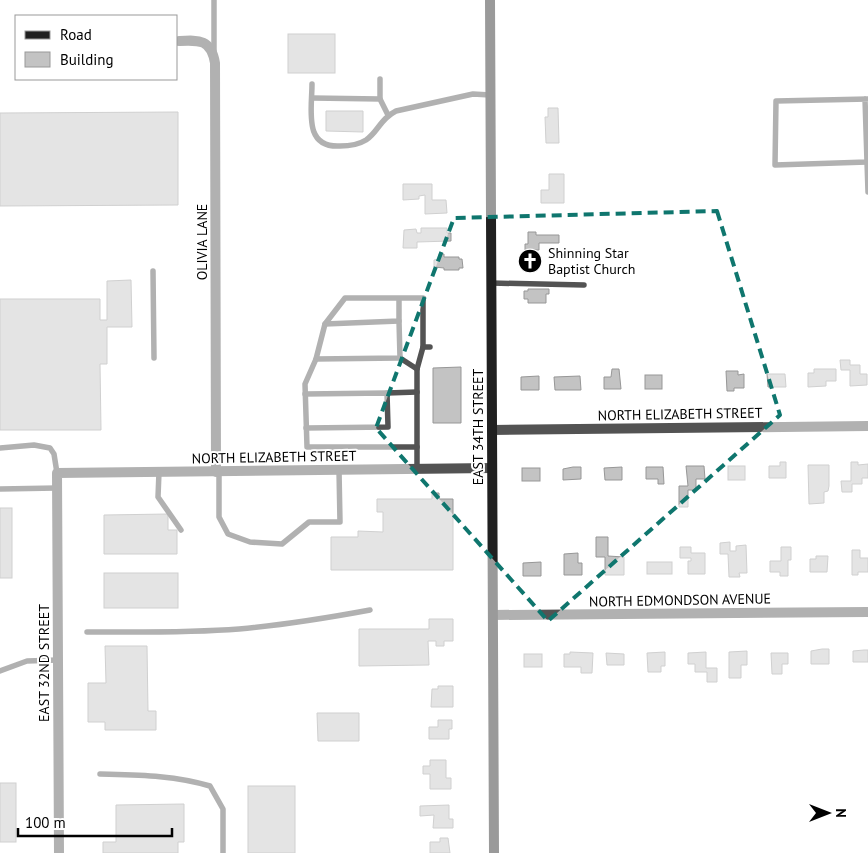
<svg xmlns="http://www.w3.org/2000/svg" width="868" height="853" font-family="'PT Sans',sans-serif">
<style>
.building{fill:#c3c3c3;stroke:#979797}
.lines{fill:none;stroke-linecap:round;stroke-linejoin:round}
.lane{stroke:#535353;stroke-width:5.5}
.street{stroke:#535353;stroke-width:10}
.secondary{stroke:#202020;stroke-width:10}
.marked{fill:none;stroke:#0f766e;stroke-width:4;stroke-dasharray:10 6;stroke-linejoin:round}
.labels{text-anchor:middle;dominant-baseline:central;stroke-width:4;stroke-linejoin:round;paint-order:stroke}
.street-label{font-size:14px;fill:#000;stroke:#fff}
.poi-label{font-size:14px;fill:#000;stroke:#fff;text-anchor:start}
</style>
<rect width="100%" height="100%" fill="#fff"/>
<g class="building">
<rect x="288" y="34" width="47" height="39"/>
<polygon points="548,108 558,108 559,143 546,143 545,117 548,117"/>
<polygon points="326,111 363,111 363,132 326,131"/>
<polygon points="178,112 178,205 0,206 0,113"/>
<polygon points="549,174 564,174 564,203 541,203 541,190 549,190"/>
<polygon points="403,184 432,184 432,200 446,200 447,213 425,214 425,195 419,196 419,199 403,200"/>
<polygon points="421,228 447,228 447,233 451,233 451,241 417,242 417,248 403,248 404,230 416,229 417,233 421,233"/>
<polygon points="528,232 536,232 536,235 559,235 559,243 539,243 539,250 525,250 525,244 528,244"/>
<polygon points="439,254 444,254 444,257 459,257 459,259 462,259 463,268 459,268 459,270 444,270 444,268 434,267 434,260 439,259"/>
<polygon points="131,280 132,327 107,327 107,364 100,364 101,430 0,430 0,299 100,299 100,320 107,320 107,281"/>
<polygon points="528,289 549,289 549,294 546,294 546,303 528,303 528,299 524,299 524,291 528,291"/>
<polygon points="840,360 850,360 850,365 860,365 860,374 867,374 867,385 850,386 850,370 841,370"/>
<polygon points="461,367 461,423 433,423 433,368"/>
<polygon points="612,369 619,369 621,389 604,389 604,377 611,377"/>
<polygon points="814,369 836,369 836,381 826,381 826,386 808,387 808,373 814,373"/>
<polygon points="726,371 738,371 738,375 744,374 744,388 734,388 734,391 727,391"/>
<polygon points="767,374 785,374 786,387 768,387"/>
<rect x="645" y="375" width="17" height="14"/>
<polygon points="539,376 539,390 521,390 521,377"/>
<polygon points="580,376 581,390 555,390 554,377"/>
<polygon points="780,462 786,462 786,478 769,478 769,466 780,466"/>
<polygon points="851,462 858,462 858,465 868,464 868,478 862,478 862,484 852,484 852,492 842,492 841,481 851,481"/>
<polygon points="808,465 829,465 829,486 828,491 824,492 824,503 809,504"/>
<polygon points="686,466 704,466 705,479 696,479 696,490 688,490 688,507 679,507 679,486 688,486"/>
<rect x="728" y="466" width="17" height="14"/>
<polygon points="573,467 581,467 581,479 563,480 563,469"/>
<polygon points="622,467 622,480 605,480 604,468"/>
<polygon points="646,467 663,467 664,484 658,484 658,479 646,479"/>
<rect x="522" y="468" width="18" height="13"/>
<polygon points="432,493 439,493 439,499 453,499 453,570 331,570 331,537 358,537 358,531 383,532 383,512 377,512 377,499 432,499"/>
<rect x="0" y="508" width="12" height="70"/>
<polygon points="168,514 168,530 177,530 177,554 104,554 104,515"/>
<polygon points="596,537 608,537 608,556 624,557 624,575 605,575 605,557 596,557"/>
<polygon points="730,542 730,551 736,551 736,546 746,545 747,573 739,573 740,577 729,577 728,554 720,554 720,543"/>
<polygon points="680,547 691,547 691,553 705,553 705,574 688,574 688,561 691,561 691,558 680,558"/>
<polygon points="781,547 791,547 791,560 788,560 788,576 780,576 780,572 770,572 770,561 781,561"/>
<polygon points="852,550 860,550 860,558 868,558 868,572 858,572 858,575 852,575"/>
<polygon points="578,553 578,563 582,563 582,575 564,575 564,554"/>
<polygon points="816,556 828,556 827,572 810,572 810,559 816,559"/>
<polygon points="541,562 541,576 523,576 523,563"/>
<rect x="647" y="562" width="25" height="12"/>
<rect x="104" y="573" width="74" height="35"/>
<polygon points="429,619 453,619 453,641 444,641 444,646 436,646 436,641 428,641 429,665 359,666 359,629 429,629"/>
<polygon points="105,646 147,646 148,711 156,711 156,730 105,730 105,722 88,722 88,683 106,683"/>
<polygon points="822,649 829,649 829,664 811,664 811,651"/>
<polygon points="864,650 868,650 868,662 853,662 853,651"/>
<polygon points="747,651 747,665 741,665 741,678 729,678 729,652"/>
<polygon points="570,652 593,653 592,673 581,673 581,667 564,667 564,654 570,654"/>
<polygon points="665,652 665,666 661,666 661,672 648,672 647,653"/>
<polygon points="706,652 706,668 717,668 717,682 707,682 707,672 695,672 695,664 688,664 688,653"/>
<polygon points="606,653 624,654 624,665 607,665"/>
<polygon points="771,653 788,653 788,664 782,664 782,674 772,674"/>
<rect x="524" y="654" width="18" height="13"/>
<polygon points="438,686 453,686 453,707 431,707 432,689 438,689"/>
<polygon points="317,713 359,713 359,741 318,741"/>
<polygon points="438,720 452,720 452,729 449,729 449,739 429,739 429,727 438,727"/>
<polygon points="430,760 446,760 446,778 451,778 451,789 430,789 430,774 423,774 423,766 430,766"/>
<rect x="0" y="783" width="16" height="59"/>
<rect x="248" y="786" width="47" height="67"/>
<polygon points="184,804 184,842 178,842 178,853 103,853 103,842 116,842 116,805"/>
<polygon points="449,805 449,819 453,819 453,828 433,828 434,815 420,816 420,806"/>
<polygon points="440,838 448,838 450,853 430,853 430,842 440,842"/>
</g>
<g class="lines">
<g class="lane">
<polyline points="214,0 214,53"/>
<polyline points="380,79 380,99"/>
<path d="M312,84c0,26 -9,64 28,62 9,0 18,-1 26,-6 12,-8 14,-21 30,-29l77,-17 17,1"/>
<polyline points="312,98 380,99 388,115"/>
<polyline points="865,99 867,162 775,165 776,101 868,99"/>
<polyline points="867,162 868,192"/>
<polyline points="153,271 154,358"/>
<polyline points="491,283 584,285"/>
<polyline points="399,298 399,321 325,324 345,298 423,298 423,347 430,347"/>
<polyline points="325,324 316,359 400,358 399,321"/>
<polyline points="400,358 417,369"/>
<polyline points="316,359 305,384 307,447 417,447"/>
<polyline points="387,393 417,392"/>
<polyline points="305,394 387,393 388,427 306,428"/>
<polyline points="0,448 34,445 50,448 54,454 57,473"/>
<polyline points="417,469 417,369 423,347"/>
<polyline points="159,472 158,497 181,530"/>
<polyline points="219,472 219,517 228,534 250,542 282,544 309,522 340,522 339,470"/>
<polyline points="0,489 57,488"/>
<path d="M87,632c50,0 101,1 152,-3 44,-4 88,-11 131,-19"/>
<polyline points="0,671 27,661 58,660"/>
<path d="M100,774c37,1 74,1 110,12l13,23v44"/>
</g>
<g class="street">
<path d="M179,41c20,-1 32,-2 36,22l1,409"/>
<polyline points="492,430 868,426"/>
<polyline points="493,615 868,612"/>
<polyline points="59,853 57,473 492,468"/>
</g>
<polyline class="secondary" points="490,0 494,853"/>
</g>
<path d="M0 0H868V853H0ZM717,211l63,204 -232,206 -172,-193 78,-210z" fill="#fff" fill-opacity=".55" fill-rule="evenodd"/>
<path class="marked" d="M717,211l63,204 -232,206 -172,-193 78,-210z"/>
<defs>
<g id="church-disc" transform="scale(1.25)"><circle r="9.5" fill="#000" stroke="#fff"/><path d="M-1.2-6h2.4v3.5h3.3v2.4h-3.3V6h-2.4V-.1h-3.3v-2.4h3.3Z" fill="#fff"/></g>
</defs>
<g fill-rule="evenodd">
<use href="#church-disc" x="530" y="261"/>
</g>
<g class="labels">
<g class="street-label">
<text transform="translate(202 242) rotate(-90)">OLIVIA LANE</text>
<text transform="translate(680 414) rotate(-1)">NORTH ELIZABETH STREET</text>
<text transform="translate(478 427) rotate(-90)">EAST 34TH STREET</text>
<text transform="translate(274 457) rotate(-1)">NORTH ELIZABETH STREET</text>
<text transform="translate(680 600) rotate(-1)">NORTH EDMONDSON AVENUE</text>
<text transform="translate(44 663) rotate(-90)">EAST 32ND STREET</text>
</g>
<g class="poi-label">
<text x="548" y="253">Shinning Star<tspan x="548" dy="16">Baptist Church</tspan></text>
</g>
</g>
<rect x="15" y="15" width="162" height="65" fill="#ffffff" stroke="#999999"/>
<rect x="25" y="31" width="25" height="8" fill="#202020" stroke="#999999"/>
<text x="60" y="40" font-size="15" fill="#000000">Road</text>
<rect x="25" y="52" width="25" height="15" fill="#c3c3c3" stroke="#999999"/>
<text x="60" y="65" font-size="15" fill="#000000">Building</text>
<g transform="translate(828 813) rotate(90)" stroke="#ffffff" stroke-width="4" paint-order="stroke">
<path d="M0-4L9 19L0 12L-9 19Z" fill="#000000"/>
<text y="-8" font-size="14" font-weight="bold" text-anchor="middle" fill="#000000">N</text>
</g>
<path d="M18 828v8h154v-8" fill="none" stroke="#000000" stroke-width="2.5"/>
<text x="25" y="828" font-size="15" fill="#000000" stroke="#ffffff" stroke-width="4" paint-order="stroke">100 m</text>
</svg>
